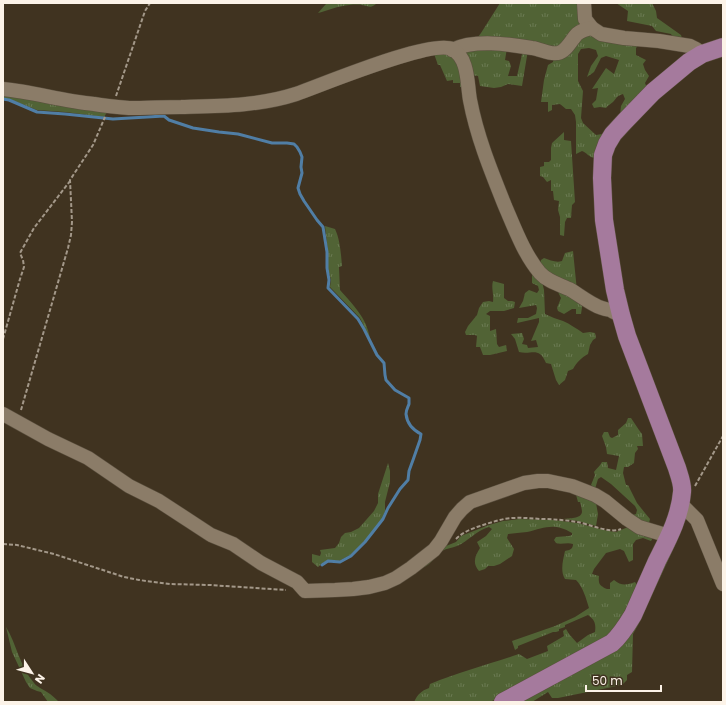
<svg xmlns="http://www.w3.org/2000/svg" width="726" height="705" font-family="Poppins,sans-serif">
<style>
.grass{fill:url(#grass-tufts);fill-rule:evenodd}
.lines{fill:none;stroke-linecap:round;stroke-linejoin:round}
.stream{stroke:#507ea5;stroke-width:3}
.minor-casing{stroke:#5a4f3e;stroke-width:15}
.major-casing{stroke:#5a4f3e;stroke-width:19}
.path{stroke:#a39889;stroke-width:2;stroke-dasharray:4 2;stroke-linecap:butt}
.minor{stroke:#8b7c68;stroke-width:14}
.major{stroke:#a57a9d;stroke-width:18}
</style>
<defs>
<pattern id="grass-tufts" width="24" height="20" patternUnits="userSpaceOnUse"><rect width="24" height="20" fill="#516335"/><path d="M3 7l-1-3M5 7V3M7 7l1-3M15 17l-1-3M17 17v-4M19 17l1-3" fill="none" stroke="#6b7a52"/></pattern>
</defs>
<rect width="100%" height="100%" fill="#403320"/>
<g class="grass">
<path d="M331,3h46c-6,6 -8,3 -15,2 -4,-1 -15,0 -19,1 -8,1 -17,5 -25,7l8,-9z"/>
<polygon points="500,3 582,3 586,27 562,48 475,41 481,33"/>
<polygon points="616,3 652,3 656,11 657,18 681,35 683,41 674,39 671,34 656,31 652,26 627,21 628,11"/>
<path d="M584,34l57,8 -5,6v7l10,5 -3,4 2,6 4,6 -4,7 2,5 39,-35 1,-3 2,1 -72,71 -22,77 -2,-31 1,-10c-5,-1 -7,-5 -12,-7l-6,3v-32l-1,-7 -4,-6h-5l-6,-5 -8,1v5l-4,2v-10h-7l3,-22 4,-15 5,-3 1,-7zM589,48l7,2 2,6 -7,10 -4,11 7,-5 7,-14 5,-2 13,4 -5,14 -8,-6 -14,21 6,-1 -2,12 -4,4 2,4 6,-1 6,1c2,-3 5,-4 7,-6 5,-5 2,-5 10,-8l2,5 -4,7 -1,9 -18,19 -6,1 -13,-12 -2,-5 2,-27 -5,-10v-27l3,-5z"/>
<polygon points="507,48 505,60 509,61 511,66 508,76 517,76 523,50 528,50 522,86 508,84 501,87 494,88 480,86 478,76 470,75 465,49"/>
<polygon points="438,50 459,59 462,87 460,87 460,83 453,83 453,80 447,81 440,65 438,65 433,51"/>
<polygon points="3,92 109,109 104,117 65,112 37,110 9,99 3,98"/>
<polygon points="564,132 564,140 571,141 575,202 572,205 571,218 567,218 565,222 564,236 560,235 560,217 558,210 559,201 554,200 553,191 551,191 551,180 547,182 543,177 540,176 540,167 544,166 544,162 549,162 551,160 551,148 552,143"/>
<path d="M325,226l10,3c5,10 6,25 7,37l-3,1 1,23c14,16 26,27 30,48l-10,-20 -30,-31 1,-7 -3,-12v-16z"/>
<path d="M573,251l4,40 -38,-24 2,-7 3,-2c6,2 12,5 18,3l3,-8z"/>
<path d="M532,267l9,10 3,13 1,24c6,3 12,5 18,7 7,3 14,8 20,12l7,-1 5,1 1,5 -3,2 -3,5 -2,9c-7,4 -11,8 -15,15l-5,2 -3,9 -6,5 -3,-5 -5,-16 -5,-1c-7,-17 -14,-8 -27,-11l-4,-13 -4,-5 11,-1 2,6 -2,5 5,1 1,3 10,-1 -2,-7 -5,1 8,-19v-4l-22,5 1,-5h10l8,-4 1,-6 -1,-3 -17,3 4,-7 2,-8 4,-3 8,3 2,-3 -1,-4 -6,-3z"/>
<path d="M493,281l11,3v14l4,3h4l3,1 -1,6 -10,3h-14l-4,3 4,2v15l6,-2 1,15 2,3 7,-2 1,6 -17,4h-7l-3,-8h-4l1,-11 -2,-1h-9l-1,-3 3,-6 9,-11 2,-7 4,-6 6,-1 4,1c1,-8 -2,-14 0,-21z"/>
<polygon points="558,292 583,301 581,314 576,314 576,309 572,309 564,314 558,311 557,308 561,298"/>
<path d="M628,418h3l8,12 3,4 1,12h-6l1,3 -3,4 -1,10 -6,4h-4l-1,6 3,12h2l9,18 8,10 5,6 -2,8c-16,-5 -26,-15 -38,-26l2,-1 2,1 11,7 8,7 3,-1 1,-4 -2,-4 -24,-22 -10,-7 -3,2 -3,10 -4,-4 4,-10 -1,-3c3,-4 6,-6 8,-10h5l1,6 8,2 3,-14 -12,-2 -1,-7 -4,-11 2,-4h4l2,5 2,1 6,-3v-5l8,-7z"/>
<polygon points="388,463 390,471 390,482 385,502 385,511 382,519 365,542 350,555 339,561 328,560 321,564 318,567 312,562 312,554 320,556 321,553 320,550 335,548 339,543 341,537 345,533 351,532 359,528 374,511 378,503 378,494"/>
<path d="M575,491l21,12 2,11 -2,12 -18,-5 -14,-2c5,-1 17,0 18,-7 0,-2 -1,-7 -2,-10h-2z"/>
<polygon points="687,516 678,539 638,625 633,634 632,672 627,675 627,680 622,685 558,698 552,698 548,692 532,702 512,702 603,655"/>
<path d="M519,519l34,1 24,3 31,8 8,1 17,-7 23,8 -5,8 -8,-3 -7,2 -3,4v16l-4,2 -5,-11 -4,-2 -14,4 -12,16 -2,5 7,2c-1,8 1,10 8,13h3v-6l4,-3c7,6 13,5 21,2l2,3 25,-48 -47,93 -36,25 -89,47h-76c4,-8 7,-11 15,-14l1,-4c29,-12 60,-20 89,-30l8,5 21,-8 -1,-5 17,-10 -1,-5 3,-2 3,5 8,9 11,-8 7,-3c1,-8 0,-12 -7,-17l-23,10v2l-6,2v2l-3,1h-3l-35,14v2l-3,2 -3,-9 43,-15 20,-9 14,-9c-3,-10 -6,-21 -13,-28l-11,-1c-5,-8 -2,-19 0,-28 5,-1 8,-2 8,-7 -6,-2 -12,1 -17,-1l-2,-3 2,-3 13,-1 3,-1v-2c-18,-11 -28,-5 -45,-1 -7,1 -13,1 -19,2l-1,4 7,11 -2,7 -12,8 -6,2h-6l-3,3 -6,2c-7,-8 -4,-15 1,-23l-3,-6 9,-6 6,-7 -3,-2c-14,4 -20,14 -32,19 -5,2 -10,2 -15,5 -10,8 -10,14 -24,19l23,-22 15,-6 5,-6 28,-11 14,-4z"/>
<path d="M6,627c11,18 13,38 28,56 3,4 9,6 13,9 5,3 8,6 12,10h-11l-7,-10 -4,-1 -7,-3 -4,-6 -14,-30z"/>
</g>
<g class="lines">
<path class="stream" d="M3,99l6,1 28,12 28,2 48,5 51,-3 5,4 24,8 26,4 19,2 34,9h15l7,1 3,3 3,5 2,5 -1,10 1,6 -4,15 2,6 4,7 13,19 6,7 4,25v16l2,12 -1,8 30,31 6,10 13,26 7,8 1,12 1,5 9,10 14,8c0,2 0,4 0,6 -1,3 -3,6 -3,10 1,9 7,16 15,20l-1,6 -7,20 -4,11 -1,9 -8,9 -12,19 -5,11 -18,23 -14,14 -11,6 -12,-1 -6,4"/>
<g class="minor-casing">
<g id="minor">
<polyline points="584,3 585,19 592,28 601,34 624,38 659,41 690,46 696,49 702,54"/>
<path d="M452,50c22,-11 56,-6 80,-2 9,1 17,7 26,5 8,-1 14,-14 19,-19 5,-4 9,-5 15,-6"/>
<path d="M3,89c30,3 60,12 91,15 11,2 23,3 35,4 17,0 35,-1 52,-1 39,-1 78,-1 115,-13 26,-9 135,-55 156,-45 17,9 15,35 18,51 7,37 21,71 35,106 10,23 19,48 35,67 8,9 21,12 31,17 8,5 16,11 24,15 5,3 10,4 15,5 4,2 7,4 11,5"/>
<polyline points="3,414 48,439 88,458 129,486 159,501 211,535 233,544 261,563 297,582 305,591 335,590 353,589 369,587 385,583 396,578 411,568 434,550 441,541 455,517 462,509 470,502 524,483 538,481 548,481 572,486 595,495 605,501 627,519 639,527 669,536"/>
<polyline points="680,503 697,520 723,584"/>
</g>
</g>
<g class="major-casing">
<path id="major" d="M503,702l109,-59c9,-8 15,-18 21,-28 8,-18 16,-36 24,-54 11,-22 23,-44 25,-69 1,-8 -3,-17 -5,-24l-50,-132 -6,-21 -6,-25 -11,-70 -2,-42 1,-23 4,-11 6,-10 12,-13 28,-29 36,-30 13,-8 21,-7"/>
</g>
<g class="path">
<polyline points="116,96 145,11 150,3"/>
<polyline points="3,339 20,279 24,267 23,260 20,253 34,228 70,181"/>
<polyline points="21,410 68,248 71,235 72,222 70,180 93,145 105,117"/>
<polyline points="695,486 723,436"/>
<path d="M456,539c6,-6 13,-9 21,-12 9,-3 18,-6 27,-8 12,-2 24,-1 36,0 13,0 25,1 37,3 12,2 33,12 44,7"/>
<polyline points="3,544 17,545 54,554 124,577 139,580 170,584 210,585 286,590"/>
</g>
<use href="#minor" class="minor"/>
<use href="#major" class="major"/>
</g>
<rect width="726" height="705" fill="none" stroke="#fcf3e8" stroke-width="8"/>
<g transform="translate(32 673) rotate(126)" stroke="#403320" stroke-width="3" paint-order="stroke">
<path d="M0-3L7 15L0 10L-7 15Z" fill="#fcf3e8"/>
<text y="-6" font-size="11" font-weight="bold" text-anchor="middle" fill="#fcf3e8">N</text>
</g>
<path d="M586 685v6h75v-6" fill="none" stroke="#fcf3e8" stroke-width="2"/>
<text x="592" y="685" font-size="12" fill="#fcf3e8" stroke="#403320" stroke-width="3" paint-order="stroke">50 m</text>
</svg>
